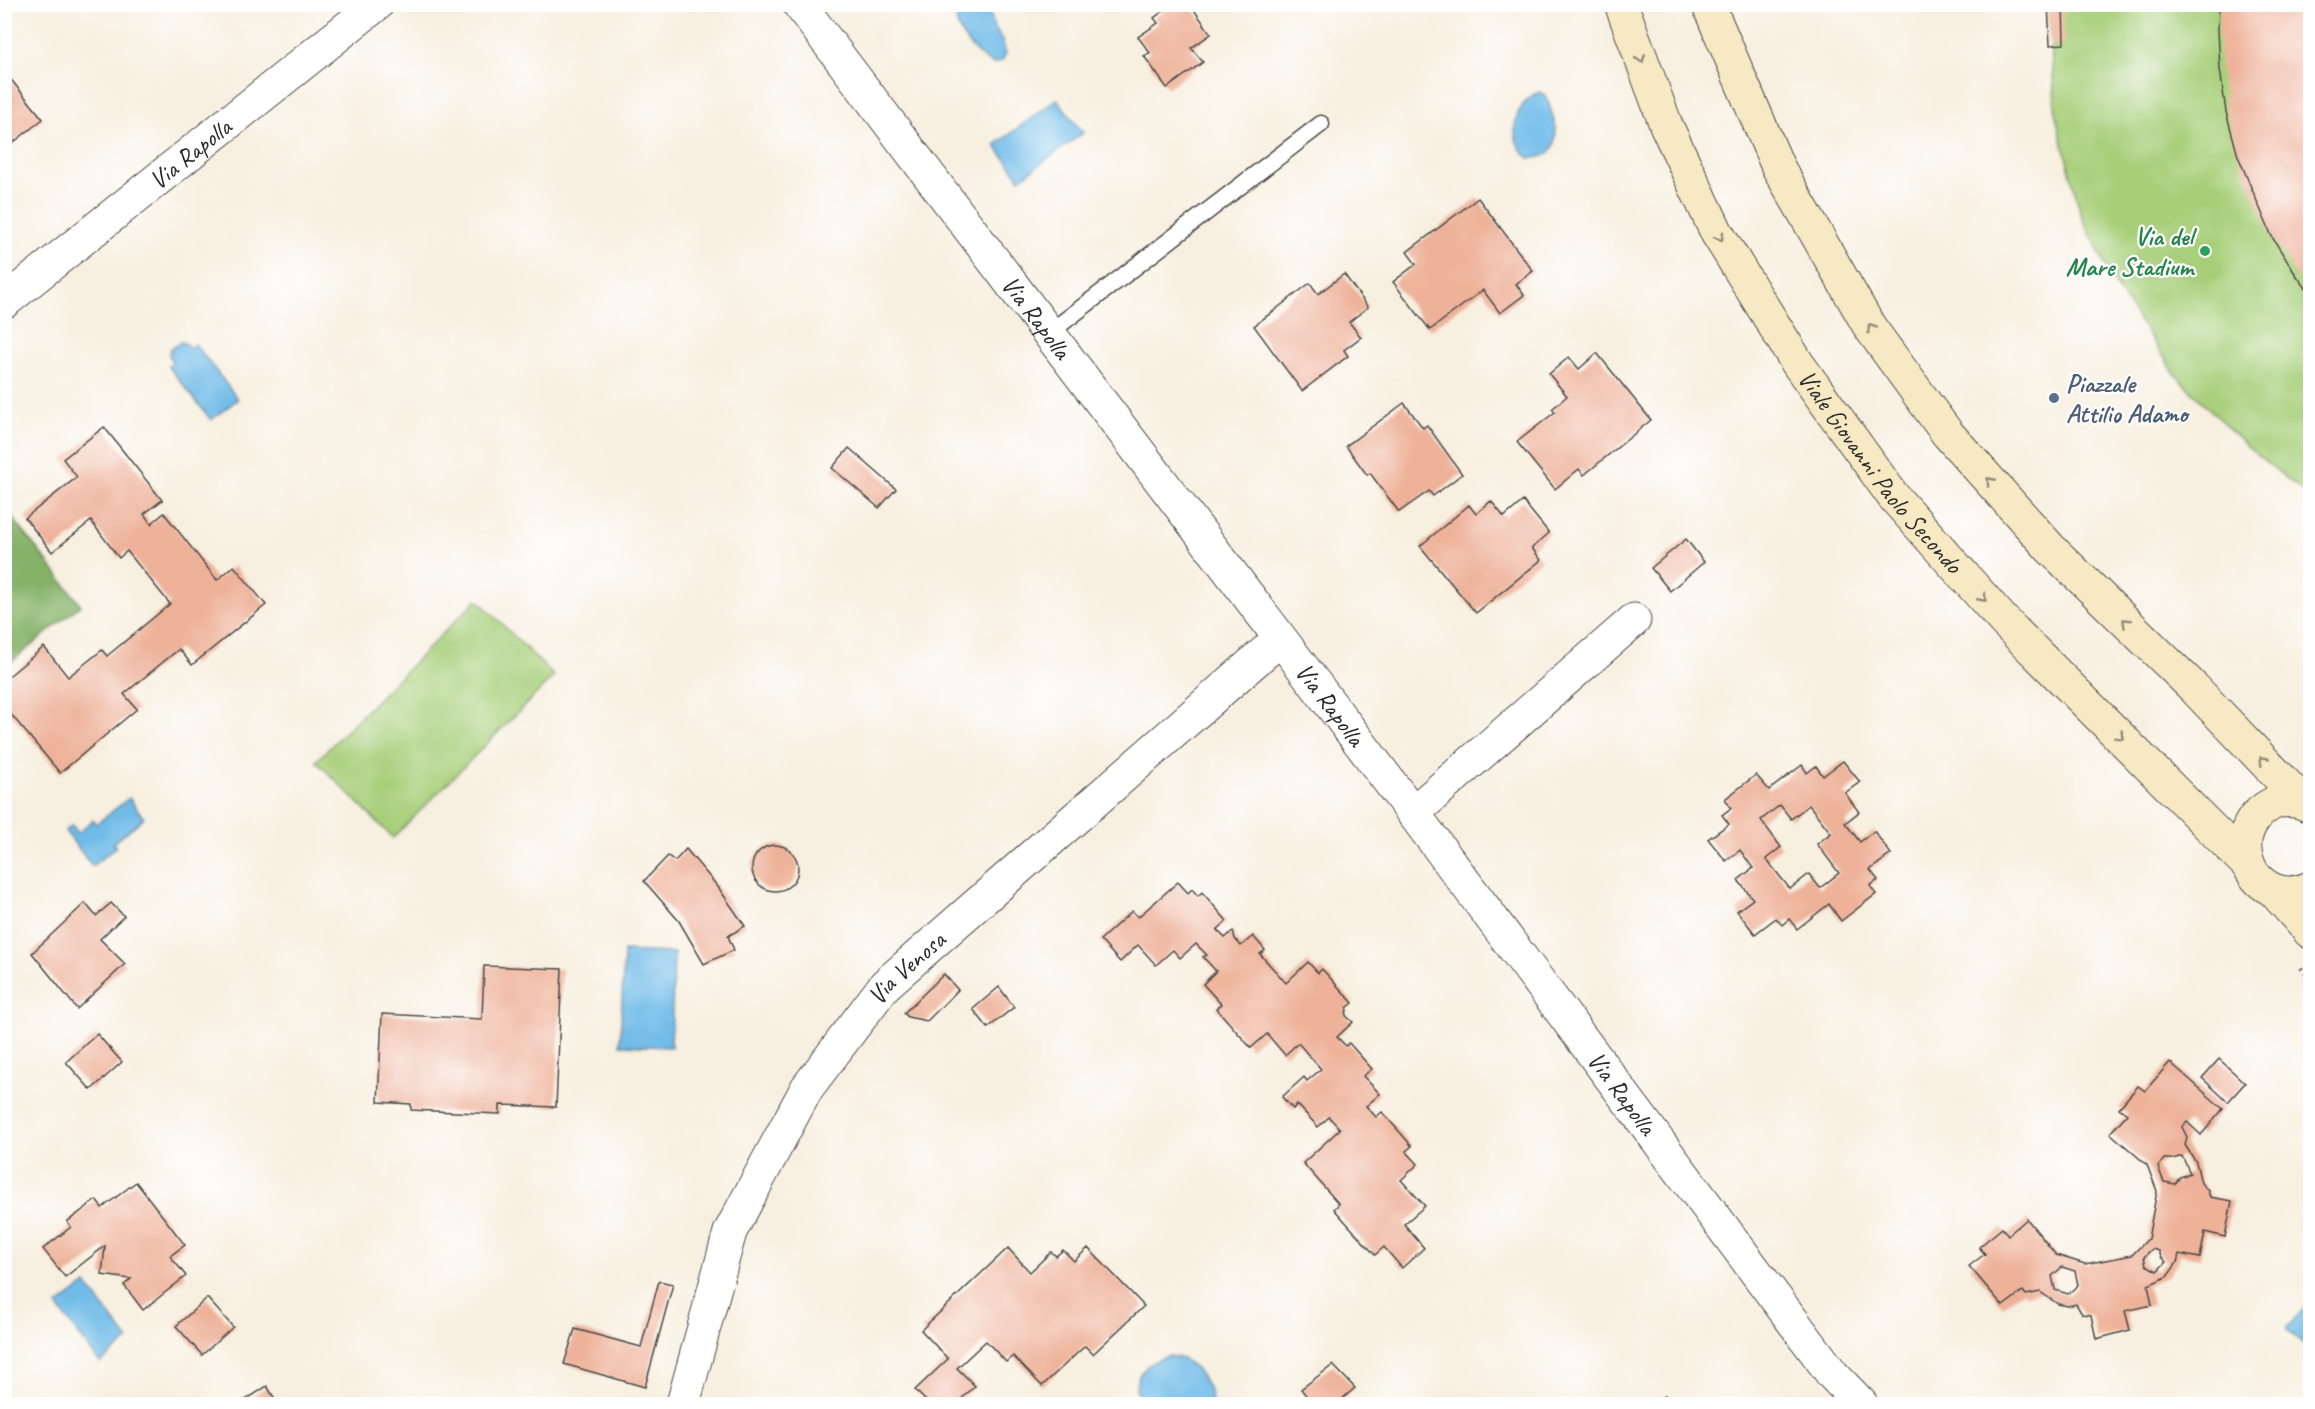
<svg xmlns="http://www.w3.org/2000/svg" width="2315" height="1409" font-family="Caveat,sans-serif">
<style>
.green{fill:#a7cf79;stroke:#697d52;stroke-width:1.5}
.forest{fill:#85b269;stroke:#586e4a;stroke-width:1.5}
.water{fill:#6fbbe8;stroke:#4d738a;stroke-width:1.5}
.building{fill:#eeb29a;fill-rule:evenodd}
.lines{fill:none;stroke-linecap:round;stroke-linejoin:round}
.lane-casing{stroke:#4a4846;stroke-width:19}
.street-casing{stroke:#4a4846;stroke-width:35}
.secondary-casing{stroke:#4a4846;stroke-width:35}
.path{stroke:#4a4846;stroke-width:4;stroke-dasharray:1.5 4.5;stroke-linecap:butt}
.lane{stroke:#fff;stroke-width:16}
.street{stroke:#fff;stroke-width:33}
.secondary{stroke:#f6e9c3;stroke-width:33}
.oneway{stroke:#908a77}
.leisure-dot{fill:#2e9e5b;stroke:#fff;stroke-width:2}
.service-dot{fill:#5c6f8a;stroke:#fff;stroke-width:2}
.labels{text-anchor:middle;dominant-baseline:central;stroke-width:4.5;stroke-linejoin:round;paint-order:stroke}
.street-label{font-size:26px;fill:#2b2b2b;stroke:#fff}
.leisure-label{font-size:26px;font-weight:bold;fill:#27864d;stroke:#fff;text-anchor:end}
.service-label{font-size:26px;font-weight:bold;fill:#4e5e75;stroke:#fff;text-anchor:start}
</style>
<rect width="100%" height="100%" fill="#fff"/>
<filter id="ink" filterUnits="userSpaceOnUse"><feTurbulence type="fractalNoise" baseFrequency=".0167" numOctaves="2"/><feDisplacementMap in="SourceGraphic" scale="12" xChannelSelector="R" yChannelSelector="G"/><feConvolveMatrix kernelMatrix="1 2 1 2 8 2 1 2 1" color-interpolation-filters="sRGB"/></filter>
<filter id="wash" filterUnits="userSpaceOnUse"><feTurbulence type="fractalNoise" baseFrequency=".008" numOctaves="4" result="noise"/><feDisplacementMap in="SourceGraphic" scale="24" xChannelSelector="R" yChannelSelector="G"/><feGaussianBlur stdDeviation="1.35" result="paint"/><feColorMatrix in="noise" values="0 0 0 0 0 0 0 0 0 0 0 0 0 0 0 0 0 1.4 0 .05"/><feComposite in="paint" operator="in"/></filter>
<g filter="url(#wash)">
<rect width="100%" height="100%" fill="#f7efdf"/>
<g class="green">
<polygon points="2048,5 2310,5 2310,497 2247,447 2176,375 2116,287 2081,215 2056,117"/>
<polygon points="477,599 554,676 393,838 316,761"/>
</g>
<polygon class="forest" points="5,508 81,605 5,667 4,667"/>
<g class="water">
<path d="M959,5h30l4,20 9,15 4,13 -4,8 -9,3c-18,-9 -46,-38 -34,-59z"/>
<path d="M1539,92l6,3c7,15 21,53 -2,61 -4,2 -10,1 -14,2 -24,-17 -15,-56 10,-66z"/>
<polygon points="1057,99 1083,133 1020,179 995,145"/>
<polygon points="181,342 185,343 190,348 195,344 238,399 211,420 168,366 172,363 169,355 170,349"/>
<polygon points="129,798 144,818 113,843 116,847 92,866 65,831 72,825 78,833 93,820 96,824"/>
<polygon points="624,951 674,953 671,1047 620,1045"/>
<polygon points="86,1284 129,1340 100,1363 57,1306"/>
<polygon points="2306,1306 2310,1310 2310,1350 2286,1329"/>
<path d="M1168,1356c26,1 40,25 45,48h-73c-11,-25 3,-41 28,-48z"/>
</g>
<g id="blocks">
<g class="building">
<polygon points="1173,4 1190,4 1211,34 1191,48 1203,62 1167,88 1144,56 1150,53 1138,37 1158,23 1154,18"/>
<polygon points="2048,4 2063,4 2064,44 2050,45"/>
<polygon points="2219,4 2310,4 2310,293 2296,275 2272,237 2238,156 2226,112 2220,69 2218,30"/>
<polygon points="4,71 43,119 4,150"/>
<polygon points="1478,198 1533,271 1516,284 1524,295 1500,313 1483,290 1430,330 1393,282 1416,264 1407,252"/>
<polygon points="1344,274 1368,307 1349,322 1361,337 1344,350 1348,356 1302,391 1254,326 1310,283 1318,294"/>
<polygon points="1597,353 1651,420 1584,475 1579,469 1555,489 1517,442 1555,412 1552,409 1567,396 1549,374 1569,357 1579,369"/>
<polygon points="1404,403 1423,428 1427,425 1462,474 1433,496 1429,491 1399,512 1370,473 1367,475 1346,446"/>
<polygon points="104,427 162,500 144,514 151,524 164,513 217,580 234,566 266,605 192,665 179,649 124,694 137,709 60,773 4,706 4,680 44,647 68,677 102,650 107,656 170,604 127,551 119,558 91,521 52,552 25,518 77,477 63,459"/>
<polygon points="849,448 896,489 879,508 832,468"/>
<polygon points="1491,501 1504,517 1523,501 1549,533 1532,548 1541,560 1476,613 1420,546 1469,505 1476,514"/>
<polygon points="1686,539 1704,562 1670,591 1651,568"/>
<path d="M1843,761l17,21 -15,11 14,19 -14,11 15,19 14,-11 17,23 -21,16 8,10 -8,6 6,8 -35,27 -12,-17 -32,25 -8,-10 -7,6 -6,-7 -21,16 -18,-23 16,-12 -15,-19 15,-12 -13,-18 -14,11 -18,-22 21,-15 -7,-9 9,-7 -6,-9 31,-24 13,15 33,-25 5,8 9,-7 7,10zM1780,805l11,14 18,-14 22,28 -14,11 22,29 -19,15 -11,-14 -19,15 -24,-30 15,-12 -20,-27z"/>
<circle cx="775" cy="868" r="23"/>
<polygon points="686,849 718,887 745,926 728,936 734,950 704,964 679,921 644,881 668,856 675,861"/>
<polygon points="1178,882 1188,893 1192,889 1198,896 1202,892 1227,921 1217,930 1225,938 1233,931 1235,939 1241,946 1253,936 1265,950 1260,954 1286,983 1308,962 1318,973 1322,969 1353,1003 1347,1008 1346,1016 1353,1022 1337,1037 1346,1046 1349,1043 1372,1069 1363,1076 1380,1094 1366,1106 1376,1117 1382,1112 1412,1146 1406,1151 1418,1164 1401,1180 1425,1206 1404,1224 1424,1248 1402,1268 1384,1247 1375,1255 1334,1209 1339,1204 1303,1163 1340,1129 1329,1117 1318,1127 1297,1104 1293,1109 1282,1097 1304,1077 1307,1081 1321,1069 1298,1043 1285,1055 1267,1034 1251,1048 1216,1008 1221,1004 1203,984 1216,971 1203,957 1207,955 1196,944 1180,958 1173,950 1156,965 1138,945 1120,962 1100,940 1132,911 1138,917"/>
<polygon points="85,903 96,916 111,903 124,916 100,939 125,964 77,1009 32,953"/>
<polygon points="484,966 562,969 556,1107 500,1105 500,1114 411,1110 411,1104 378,1102 382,1014 482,1019"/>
<polygon points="944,974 958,990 927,1021 908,1017 904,1013"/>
<polygon points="999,987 1014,1007 988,1028 973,1009"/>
<polygon points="97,1034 122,1062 91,1090 66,1062"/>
<polygon points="2219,1059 2245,1083 2228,1102 2202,1078"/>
<path d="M2170,1062l53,47 -22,26 -14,-13 -5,5 5,10 -2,8 11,17 5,21 7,8 2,6 22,4 -7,36 -20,-5 -5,26 -21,-4 -2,9 -10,14 -19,8 4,20 -27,6 5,19 -34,9 -5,-24 -9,-1 -6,-10 -8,2 -10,-2 -18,-12 -14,3 -3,-4 -20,15 -34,-40 16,-12 -6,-7 23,-19 6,7 19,-16 29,36 29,9 47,-9 16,-16 9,-48 -10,-26 -37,-32 17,-19 -8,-6 19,-22 7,5zM2182,1156l8,17 -10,4 -5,7 -11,-2 -6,-15 6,-8h9zM2152,1249l7,2 2,6 5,5 -9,9 -11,-6 -2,-8zM2062,1267l13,4 3,14 -10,9 -13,-4 -3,-14z"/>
<polygon points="136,1182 185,1245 170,1256 186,1276 143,1310 124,1285 131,1279 102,1275 105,1246 65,1277 43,1249 71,1227 67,1222 96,1200 102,1208"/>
<polygon points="1008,1248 1030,1272 1051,1252 1056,1256 1063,1250 1074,1261 1088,1248 1144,1306 1093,1354 1085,1346 1042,1386 1013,1356 1006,1362 986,1341 957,1368 975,1386 956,1404 929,1404 915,1390 948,1359 921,1330"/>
<polygon points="659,1281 673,1284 645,1387 564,1364 575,1329 641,1347"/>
<polygon points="207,1298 233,1327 202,1355 176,1326"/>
<polygon points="1333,1365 1355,1388 1336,1404 1313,1404 1301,1389"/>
<polygon points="267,1386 278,1404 246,1404 244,1401"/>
<polygon points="1665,1396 1670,1404 1650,1404"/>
<polygon points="2155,1399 2156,1404 2134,1404 2134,1403"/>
</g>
</g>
</g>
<g filter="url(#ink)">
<use href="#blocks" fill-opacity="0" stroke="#4a4846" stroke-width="1.5"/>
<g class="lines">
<g class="lane-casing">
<polyline id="lane" points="1049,333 1321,124"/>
</g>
<g class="street-casing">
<g id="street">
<path id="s1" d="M799,4l614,809 420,562 28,29"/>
<path id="s2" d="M4,302l373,-298"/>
<polyline points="1413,813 1634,620"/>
<path id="s3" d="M683,1404l47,-172 77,-144 78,-103 395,-346"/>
</g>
</g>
<g class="secondary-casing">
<g id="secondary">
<path id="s4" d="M1621,4l45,121 51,108 81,131 95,132 110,124 245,245"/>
<polyline points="1708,4 1778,167 1869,326 1947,433 2051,549 2194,688 2303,802"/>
<path d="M2310,806c-12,-6 -28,-8 -40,-1 -53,31 -14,108 40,83"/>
<polyline points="2273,890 2310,932"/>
</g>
</g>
<polyline class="path" points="2301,968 2310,979"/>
<use href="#lane" class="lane"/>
<use href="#street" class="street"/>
<use href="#secondary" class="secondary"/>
</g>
<defs><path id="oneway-chevron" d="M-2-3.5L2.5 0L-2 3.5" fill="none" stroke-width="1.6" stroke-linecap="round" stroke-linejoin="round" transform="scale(1.5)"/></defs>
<g class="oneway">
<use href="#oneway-chevron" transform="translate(1641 59) rotate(69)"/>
<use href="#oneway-chevron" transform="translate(1720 237) rotate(60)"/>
<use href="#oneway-chevron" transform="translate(1871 328) rotate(-124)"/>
<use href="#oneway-chevron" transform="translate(1990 481) rotate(-132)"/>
<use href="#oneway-chevron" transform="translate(1983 598) rotate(48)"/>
<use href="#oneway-chevron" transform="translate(2126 622) rotate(-136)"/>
<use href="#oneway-chevron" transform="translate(2120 736) rotate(45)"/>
<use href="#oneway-chevron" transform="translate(2263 760) rotate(-134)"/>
</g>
</g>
<circle class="leisure-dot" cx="2205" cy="251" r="6"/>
<circle class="service-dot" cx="2054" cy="398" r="6"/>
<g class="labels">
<g class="street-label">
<text stroke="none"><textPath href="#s2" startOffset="238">Via Rapolla</textPath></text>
<text stroke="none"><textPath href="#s1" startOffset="393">Via Rapolla</textPath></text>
<text stroke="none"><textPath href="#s4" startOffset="538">Viale Giovanni Paolo Secondo</textPath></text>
<text stroke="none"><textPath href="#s1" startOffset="879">Via Rapolla</textPath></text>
<text stroke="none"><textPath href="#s3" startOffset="498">Via Venosa</textPath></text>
<text stroke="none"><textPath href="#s1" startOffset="1365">Via Rapolla</textPath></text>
</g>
<g class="leisure-label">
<text x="2193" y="236">Via del<tspan x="2193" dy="30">Mare Stadium</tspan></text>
</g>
<g class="service-label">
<text x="2066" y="383">Piazzale<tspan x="2066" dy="30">Attilio Adamo</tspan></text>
</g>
</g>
<rect width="2315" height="1409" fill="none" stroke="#fff" stroke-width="24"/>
</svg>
